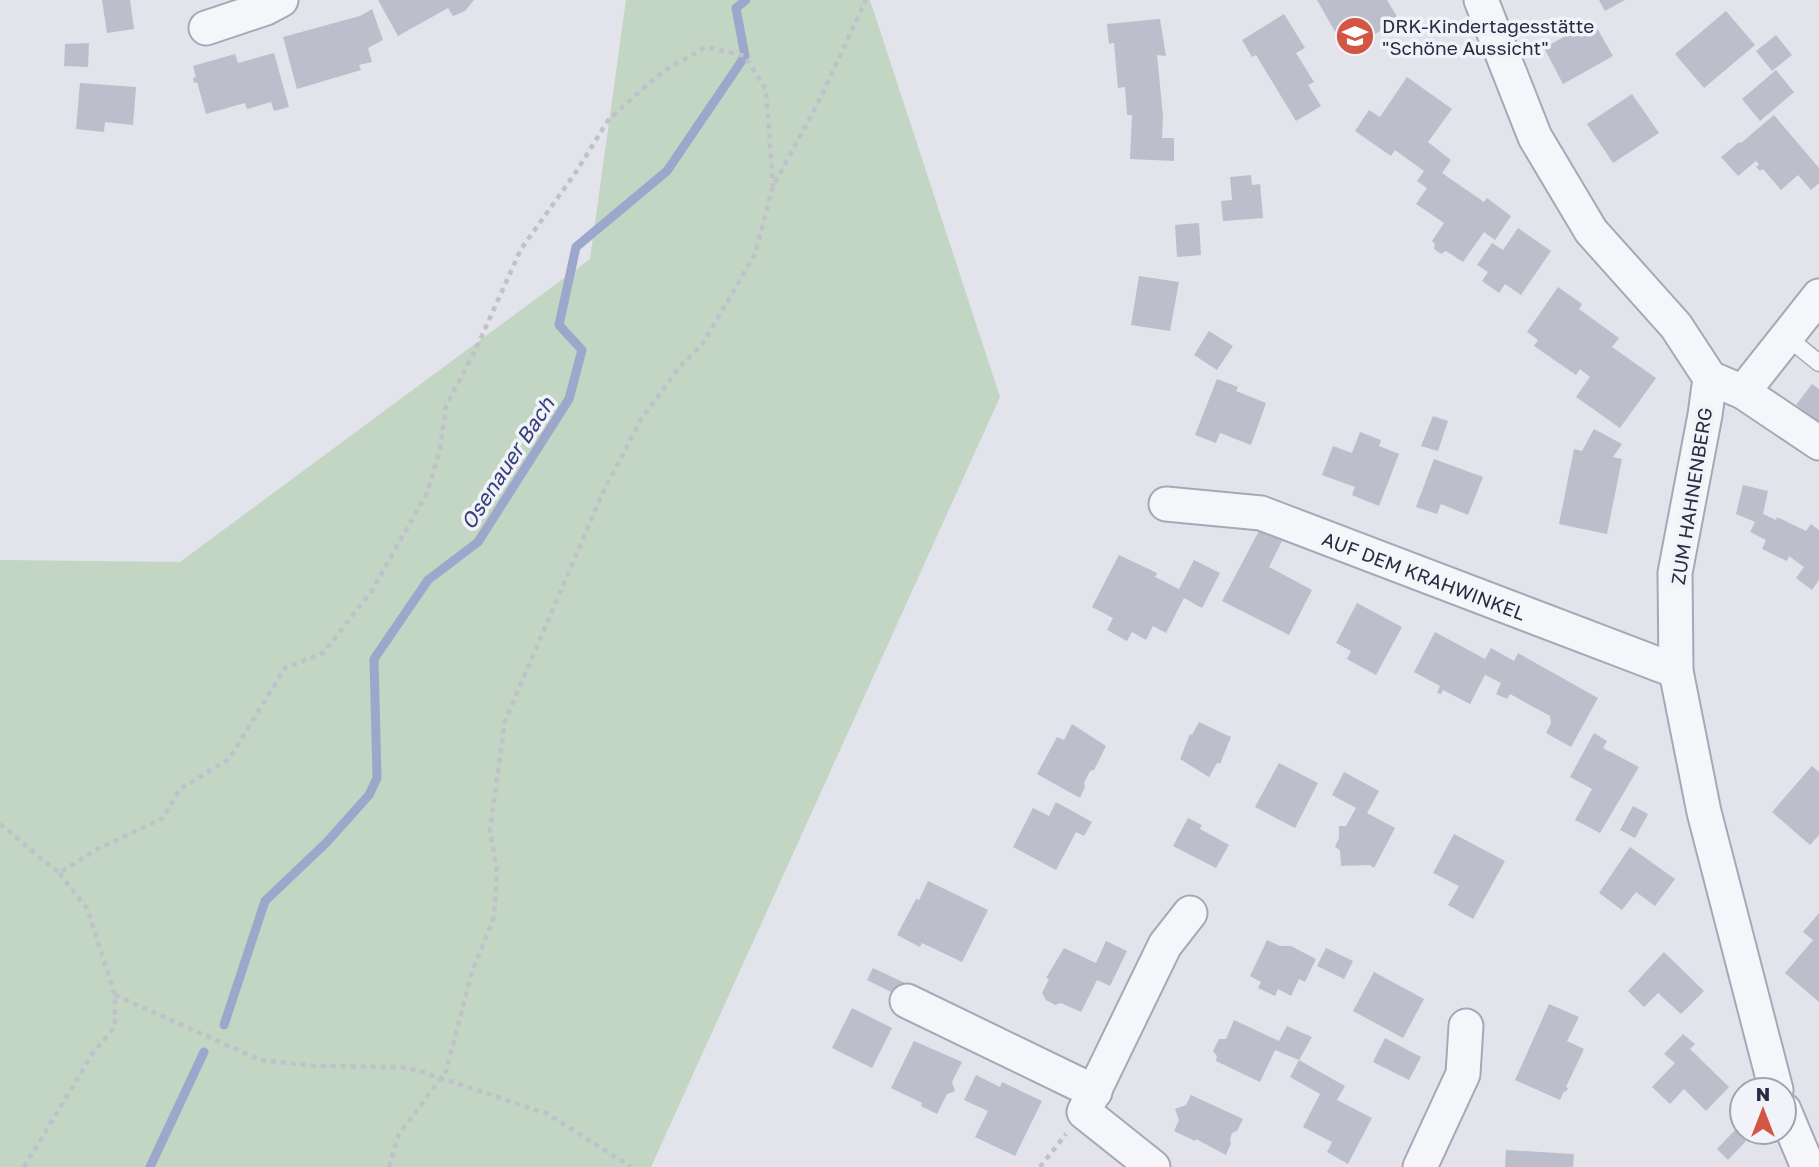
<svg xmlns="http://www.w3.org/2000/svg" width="1819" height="1167" font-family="'Golos Text',sans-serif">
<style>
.green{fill:#c3d5c3}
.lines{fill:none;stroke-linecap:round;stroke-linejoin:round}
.stream{stroke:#9ca7cc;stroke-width:9}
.building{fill:#bcbecb}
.lane-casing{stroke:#a7a8b6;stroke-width:19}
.street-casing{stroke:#a7a8b6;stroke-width:37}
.path{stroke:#c0c1ca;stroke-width:4.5;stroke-dasharray:5 5;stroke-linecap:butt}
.lane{stroke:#f5f6f9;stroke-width:16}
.street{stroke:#f5f6f9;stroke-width:33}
.labels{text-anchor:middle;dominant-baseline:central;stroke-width:7;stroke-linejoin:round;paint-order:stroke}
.poi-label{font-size:19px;fill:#292c44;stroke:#f2f3f8;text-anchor:start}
.street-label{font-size:19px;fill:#292c44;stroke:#f2f3f8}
.water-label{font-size:21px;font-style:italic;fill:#323f7a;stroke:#f2f3f8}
</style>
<rect width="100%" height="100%" fill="#e2e3eb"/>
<polygon class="green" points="626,0 870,0 1000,397 651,1167 0,1167 0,560 180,562 590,259"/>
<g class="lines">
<g class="stream">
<polyline points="224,1025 265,901 326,843 369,795 377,778 374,659 428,580 478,542 569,399 582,350 559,325 576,247 667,171 745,56 736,8 746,0"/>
<polyline points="150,1167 204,1052"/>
</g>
</g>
<g class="building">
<polygon points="102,0 130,0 134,29 107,33"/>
<polygon points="378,0 474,0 465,11 453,16 448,8 398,36"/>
<polygon points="1317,0 1387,0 1399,20 1346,51"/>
<polygon points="1599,0 1625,0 1605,11"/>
<polygon points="372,9 383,40 368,48 372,62 359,65 361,70 297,89 283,37 360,16"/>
<polygon points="1726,11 1755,45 1704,88 1675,54"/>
<polygon points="1284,14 1305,48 1296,53 1314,82 1308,85 1321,106 1296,121 1256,55 1252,57 1242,40"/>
<polygon points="1160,19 1166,56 1157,55 1163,116 1162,138 1174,138 1174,161 1130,159 1132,115 1127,115 1125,87 1118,88 1114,43 1109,44 1107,24"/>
<polygon points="1593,21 1613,56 1563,84 1544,48"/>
<polygon points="1776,35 1792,55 1772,71 1756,51"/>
<polygon points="89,43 88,67 64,66 65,44"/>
<polygon points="274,53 289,107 274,111 271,102 247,109 245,103 206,114 197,82 194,83 193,78 196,77 193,66 235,54 238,63"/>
<polygon points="1776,70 1794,92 1760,121 1742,99"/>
<polygon points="1407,77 1452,109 1428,142 1451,160 1442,173 1484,202 1487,198 1511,216 1495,240 1484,232 1463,262 1446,251 1441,254 1434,249 1435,244 1432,241 1444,223 1416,204 1427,188 1417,181 1424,171 1395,150 1391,156 1355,131 1369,110 1380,117"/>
<polygon points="80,83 136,87 133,125 105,122 104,132 76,129"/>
<polygon points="1632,94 1659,133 1613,163 1587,124"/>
<polygon points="1774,115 1819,168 1819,183 1811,190 1798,175 1781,190 1763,169 1760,171 1756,167 1759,164 1756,161 1738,176 1721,157 1739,142 1741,143"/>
<polygon points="1251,175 1252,185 1260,184 1263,218 1223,221 1221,201 1232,200 1230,177"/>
<polygon points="1199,223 1201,255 1177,257 1175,225"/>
<polygon points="1518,228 1551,251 1521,295 1505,284 1499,293 1482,281 1488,272 1477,265 1492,243 1503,250"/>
<polygon points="1139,276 1179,282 1170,331 1131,325"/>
<polygon points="1558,287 1582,304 1579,309 1619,338 1612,347 1656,378 1620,428 1576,397 1590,377 1580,369 1576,375 1534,346 1538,340 1527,332"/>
<polygon points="1209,331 1233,346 1217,370 1194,355"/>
<polygon points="1217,379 1238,387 1236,391 1266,403 1251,445 1220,433 1216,443 1195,435"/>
<polygon points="1812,384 1819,389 1819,422 1796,405"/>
<polygon points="1433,416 1448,421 1438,451 1421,446"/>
<polygon points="1594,429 1622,444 1613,457 1622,459 1607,534 1559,524 1574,449 1582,451"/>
<polygon points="1360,432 1381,440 1379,446 1399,454 1379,506 1352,495 1355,487 1322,475 1333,446 1352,453"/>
<polygon points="1434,459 1483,477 1468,515 1441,504 1437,514 1416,507"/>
<polygon points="1743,485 1768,491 1763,514 1776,520 1777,517 1806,531 1811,524 1819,530 1819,580 1812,590 1796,578 1804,567 1789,556 1787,561 1762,549 1766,540 1750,532 1755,522 1736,514"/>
<polygon points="1261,527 1283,539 1269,567 1312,590 1289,635 1222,601"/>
<polygon points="1119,555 1157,573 1155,577 1179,589 1194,560 1220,573 1202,608 1184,598 1166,633 1153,626 1146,640 1132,632 1127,641 1107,630 1113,618 1092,607"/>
<polygon points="1357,603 1402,627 1376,675 1347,659 1351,651 1336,643"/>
<polygon points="1435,632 1485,659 1491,648 1514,661 1518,653 1598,698 1571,747 1546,733 1551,723 1550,716 1510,694 1507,699 1496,694 1501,683 1485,675 1470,704 1443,690 1441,694 1437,693 1440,686 1414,672"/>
<polygon points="1199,722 1231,737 1220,764 1217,763 1209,777 1180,759 1190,734 1192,735"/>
<polygon points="1072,724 1106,746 1094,770 1090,771 1084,783 1085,787 1080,798 1037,774 1057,737 1064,740"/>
<polygon points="1594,733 1607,741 1603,748 1639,767 1600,833 1575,820 1592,789 1570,777"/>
<polygon points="1279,763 1318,783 1295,828 1255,807"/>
<polygon points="1812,766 1819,772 1819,835 1810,845 1772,812"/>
<polygon points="1344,772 1379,791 1367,813 1395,828 1374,868 1370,865 1341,866 1340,850 1335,847 1339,838 1339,826 1346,826 1356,808 1332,795"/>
<polygon points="1056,802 1092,822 1084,836 1076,832 1056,870 1013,847 1033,808 1049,816"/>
<polygon points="1633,806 1648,814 1635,838 1620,830"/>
<polygon points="1188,818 1202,825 1200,829 1229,845 1216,868 1173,846"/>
<polygon points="1454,834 1505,861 1473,919 1448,905 1459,886 1433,873"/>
<polygon points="1630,847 1675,879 1655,906 1636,892 1622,910 1599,893"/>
<polygon points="928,881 988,910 962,962 922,943 920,947 897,935 916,899 919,900"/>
<polygon points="1819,913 1819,1002 1785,973 1813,940 1803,932"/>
<polygon points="1267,940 1280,946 1291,946 1316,959 1305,982 1299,979 1291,996 1278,989 1275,996 1258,988 1261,982 1250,976"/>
<polygon points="1106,941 1127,951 1110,986 1097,980 1081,1012 1061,1003 1055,1005 1046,1000 1042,993 1049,979 1046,978 1064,948 1096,963"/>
<polygon points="1326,948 1353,961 1344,979 1317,966"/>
<polygon points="1664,952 1704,991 1681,1014 1658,993 1644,1007 1628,991"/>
<polygon points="873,968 907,984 901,997 867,980"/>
<polygon points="1374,972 1424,999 1403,1038 1353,1011"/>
<polygon points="1549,1004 1579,1017 1567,1041 1584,1049 1566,1087 1568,1088 1566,1092 1564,1091 1560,1100 1515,1080"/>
<polygon points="852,1008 892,1028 872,1068 832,1048"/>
<polygon points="1234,1020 1279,1041 1287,1026 1312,1037 1299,1060 1275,1050 1260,1082 1216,1061 1217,1056 1213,1051 1219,1039 1226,1039"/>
<polygon points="1683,1034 1695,1044 1690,1049 1729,1087 1706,1111 1684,1089 1670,1104 1652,1087 1675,1063 1664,1054"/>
<polygon points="1385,1038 1421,1057 1409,1080 1373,1062"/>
<polygon points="914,1041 962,1062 952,1082 955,1091 947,1094 937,1114 921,1106 922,1103 891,1088"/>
<polygon points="1299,1060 1345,1086 1337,1100 1372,1118 1348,1164 1327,1152 1332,1142 1303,1127 1320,1094 1290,1077"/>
<polygon points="976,1075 1000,1087 1002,1082 1042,1101 1015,1156 975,1137 988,1111 964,1100"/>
<polygon points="1191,1095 1243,1119 1237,1131 1232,1133 1230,1139 1231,1143 1226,1155 1196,1139 1195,1141 1174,1131 1179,1120 1175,1109 1186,1105"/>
<polygon points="1735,1130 1746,1141 1728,1160 1717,1149"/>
<polygon points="1506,1150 1574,1154 1573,1167 1505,1167"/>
</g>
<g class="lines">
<g class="lane-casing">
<polyline id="lane" points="1787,337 1819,363"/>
</g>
<g class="street-casing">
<g id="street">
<polyline points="1481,0 1535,137 1591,231 1676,326 1710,378 1705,415 1675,573 1676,671 1704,812 1776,1090"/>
<polyline points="206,28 266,8 281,0"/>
<polyline points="1710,378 1743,392 1819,443"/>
<polyline points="1743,392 1819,296"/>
<path id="s1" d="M1166,504l95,9 415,158"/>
<polyline points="907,1001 1095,1092"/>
<polyline points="1784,1110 1808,1167"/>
<polyline points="1153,1167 1084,1112 1165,945 1190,913"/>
<polyline points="1420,1167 1463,1074 1466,1026"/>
</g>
</g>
<g class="path">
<polyline points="0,824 59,873 96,850 163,818 180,789 229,759 285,668 323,653 371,592 427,493 440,449 446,406 475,351 521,249 574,175 609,119 662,72 706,47 745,56 766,90 773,186"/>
<polyline points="115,995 260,1060 315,1066 402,1067 420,1071 548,1114 631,1167"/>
<polyline points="24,1167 93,1053 115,1027 115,995 87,908 59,873"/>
<polyline points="389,1167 399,1134 446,1071 472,972 494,917 497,872 490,829 505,721 603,492 640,421 680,366 702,345 755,254 773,186 817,105 866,0"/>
<polyline points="1040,1167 1066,1134"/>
</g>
<use href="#lane" class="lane"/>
<use href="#street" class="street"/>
</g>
<defs>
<g id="school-disc" transform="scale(2.0125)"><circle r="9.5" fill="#d35544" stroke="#f2f3f8"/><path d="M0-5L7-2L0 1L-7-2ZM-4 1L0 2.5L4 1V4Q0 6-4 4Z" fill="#fff"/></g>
</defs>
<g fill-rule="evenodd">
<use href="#school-disc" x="1355" y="36"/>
</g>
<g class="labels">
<g class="poi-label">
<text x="1382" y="25">DRK-Kindertagesstätte<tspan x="1382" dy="22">"Schöne Aussicht"</tspan></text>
</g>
<g class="street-label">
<text transform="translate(1691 496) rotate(-81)">ZUM HAHNENBERG</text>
<text stroke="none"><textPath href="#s1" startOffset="270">AUF DEM KRAHWINKEL</textPath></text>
</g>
<g class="water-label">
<text transform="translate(507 463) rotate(-57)">Osenauer Bach</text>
</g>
</g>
<g transform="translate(1763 1111)"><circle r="33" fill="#f2f3f8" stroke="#a2a3b0" stroke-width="2"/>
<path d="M0-5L12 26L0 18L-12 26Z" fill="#d35544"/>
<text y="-10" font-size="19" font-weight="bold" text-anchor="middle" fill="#292c44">N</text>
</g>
</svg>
